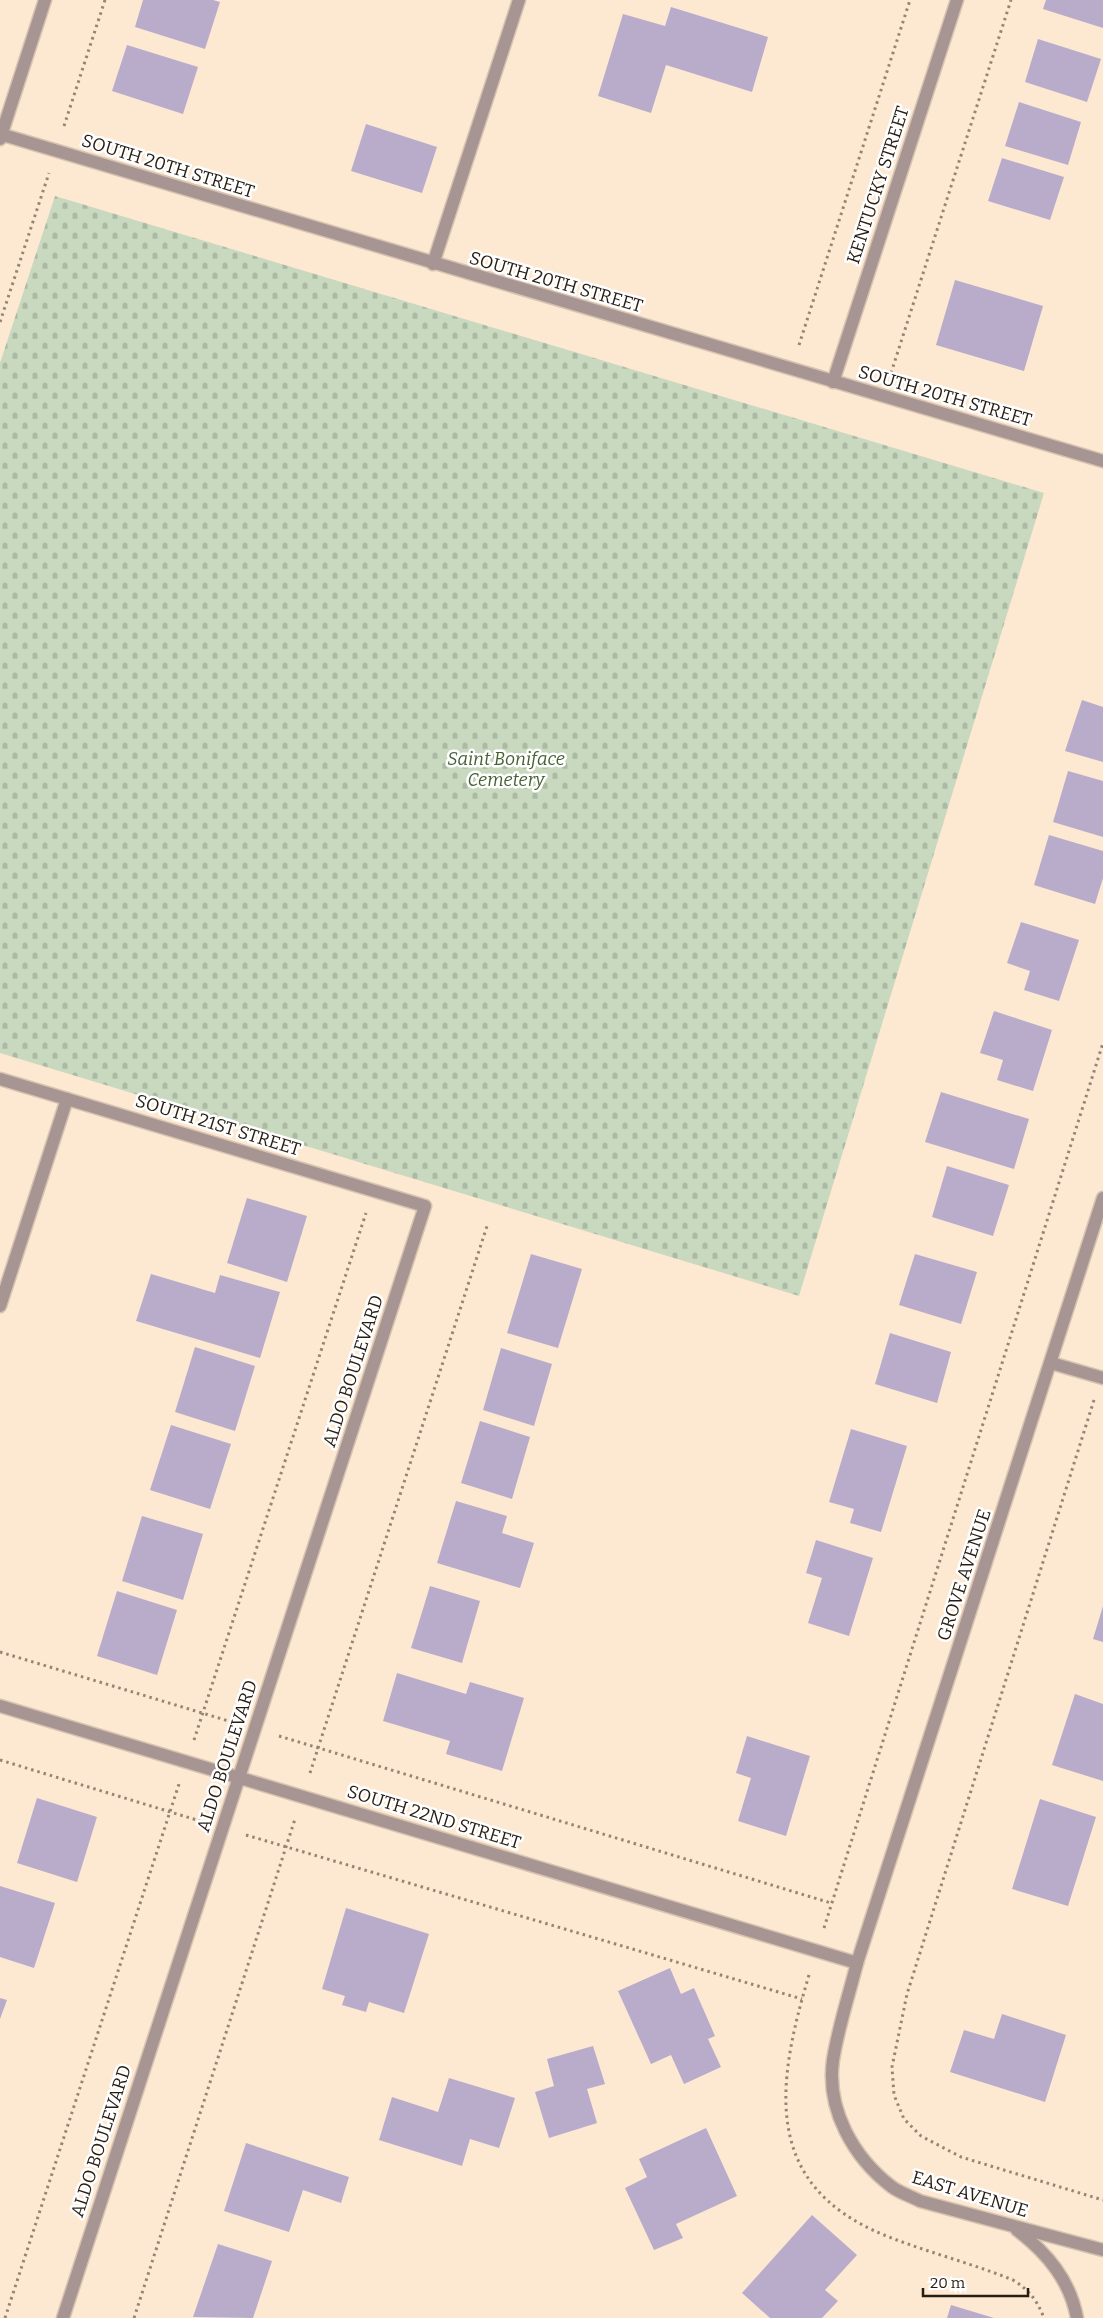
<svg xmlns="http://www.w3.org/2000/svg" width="1103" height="2318" viewBox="0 0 1103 2318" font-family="Bitter,serif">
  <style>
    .cemetery { fill: url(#cemetery-stones) }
    .building { fill: #b9accb }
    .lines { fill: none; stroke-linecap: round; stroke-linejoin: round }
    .minor-casing { stroke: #d6c3b0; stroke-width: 15 }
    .path { stroke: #948575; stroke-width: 3; stroke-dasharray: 2.5 4; stroke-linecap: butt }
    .minor { stroke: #a69593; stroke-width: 12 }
    .labels { text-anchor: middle; stroke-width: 5; stroke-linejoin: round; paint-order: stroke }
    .street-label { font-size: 18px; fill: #261d13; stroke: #fff }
    .park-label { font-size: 18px; font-style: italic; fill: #456033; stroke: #fff }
  </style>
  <defs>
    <pattern id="cemetery-stones" width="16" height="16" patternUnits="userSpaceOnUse" patternTransform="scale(1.25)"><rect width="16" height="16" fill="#c9d9c0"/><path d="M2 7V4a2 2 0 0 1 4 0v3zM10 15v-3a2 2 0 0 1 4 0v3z" fill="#acbaa4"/></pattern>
  </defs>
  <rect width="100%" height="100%" fill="#fde8d2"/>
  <polygon class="cemetery" points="55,196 1044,493 799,1296 0,1053 0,363"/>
  <g class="building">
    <polygon points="143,0 213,0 220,2 205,49 135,27"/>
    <polygon points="1046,0 1103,0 1103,28 1043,9"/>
    <polygon points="671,7 768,37 752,92 666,65 651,113 598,96 623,14 665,26"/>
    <polygon points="1038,39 1101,59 1087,102 1025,82"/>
    <polygon points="127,45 198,67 183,114 112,91"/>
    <polygon points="1019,102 1081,122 1068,165 1005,146"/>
    <polygon points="366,124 437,147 422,193 351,171"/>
    <polygon points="1002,158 1064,177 1050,220 988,201"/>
    <polygon points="955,280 1043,306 1024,371 936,345"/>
    <polygon points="1082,700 1103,707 1103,762 1065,751"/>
    <polygon points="1068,771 1103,781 1103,837 1053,822"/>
    <polygon points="1049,835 1103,851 1103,878 1095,904 1034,885"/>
    <polygon points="1021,922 1079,940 1059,1001 1024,990 1030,971 1007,963"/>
    <polygon points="994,1011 1052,1030 1033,1091 997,1080 1003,1060 980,1053"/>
    <polygon points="941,1092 1029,1119 1014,1169 925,1142"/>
    <polygon points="947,1166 1009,1185 993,1236 932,1217"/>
    <polygon points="247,1198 307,1216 287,1282 227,1263"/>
    <polygon points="531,1254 582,1269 558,1348 507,1333"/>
    <polygon points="915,1254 977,1272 961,1324 899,1305"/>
    <polygon points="151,1274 215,1293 220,1275 280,1292 260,1358 136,1321"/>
    <polygon points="890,1333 951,1352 937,1403 875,1384"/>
    <polygon points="195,1347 255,1366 235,1431 175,1412"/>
    <polygon points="501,1348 552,1364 534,1426 483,1410"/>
    <polygon points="480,1421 530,1437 512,1499 461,1483"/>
    <polygon points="171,1425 231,1444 210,1509 150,1490"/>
    <polygon points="851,1429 907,1446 881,1532 850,1523 854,1509 829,1502"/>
    <polygon points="456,1501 507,1516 502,1533 534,1543 520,1588 437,1563"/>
    <polygon points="142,1516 203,1534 183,1600 122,1581"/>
    <polygon points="816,1540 873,1558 849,1636 808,1623 822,1578 806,1573"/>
    <polygon points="430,1586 480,1601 462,1663 411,1648"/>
    <polygon points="117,1591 177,1610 157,1675 97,1656"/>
    <polygon points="1103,1606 1103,1642 1093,1639"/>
    <polygon points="397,1673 466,1694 470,1682 524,1698 502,1771 446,1754 450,1741 383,1721"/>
    <polygon points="1075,1694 1103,1704 1103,1781 1052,1765"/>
    <polygon points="747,1736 810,1756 786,1836 738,1821 751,1778 736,1773"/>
    <polygon points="37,1798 97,1817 77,1882 17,1863"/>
    <polygon points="1040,1799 1096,1817 1068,1906 1012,1889"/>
    <polygon points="0,1886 55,1903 34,1968 0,1957"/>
    <polygon points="346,1908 429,1934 404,2013 369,2002 366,2012 342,2005 345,1996 322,1989"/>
    <polygon points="670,1968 681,1994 694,1988 715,2036 708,2039 721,2067 684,2084 671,2055 651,2064 618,1991"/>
    <polygon points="0,1998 7,2000 0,2019"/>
    <polygon points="1002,2014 1066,2035 1045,2102 950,2072 964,2030 994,2039"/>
    <polygon points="593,2046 605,2084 587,2089 597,2123 549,2138 535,2092 554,2086 547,2059"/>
    <polygon points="449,2078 515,2098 499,2148 470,2139 462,2166 379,2140 392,2097 438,2112"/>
    <polygon points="706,2128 737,2196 676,2224 683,2238 654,2250 625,2188 647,2177 639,2159"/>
    <polygon points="246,2143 349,2177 341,2203 303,2190 289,2232 224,2211"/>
    <polygon points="812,2215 857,2255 825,2290 838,2301 822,2318 770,2318 742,2293"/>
    <polygon points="218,2244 272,2261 253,2318 193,2317"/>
    <polygon points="951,2305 994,2318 947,2318"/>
  </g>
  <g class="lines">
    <g class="minor-casing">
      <g id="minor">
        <polyline points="0,134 1103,461"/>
        <polyline points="0,139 45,0"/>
        <polyline points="433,264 519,0"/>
        <polyline points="833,382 957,0"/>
        <polyline points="0,1079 425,1206 63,2318"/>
        <path d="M1103,1198L857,1963C849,1995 838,2028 833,2060C826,2110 854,2158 892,2187C900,2193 911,2196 920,2201L1103,2250"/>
        <polyline points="0,1306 67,1099"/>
        <polyline points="1051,1363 1103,1378"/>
        <polyline points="0,1706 857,1963"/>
        <path d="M1017,2230C1047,2253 1070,2280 1077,2318"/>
      </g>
    </g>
    <g class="path">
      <polyline points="64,126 105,0"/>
      <polyline points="0,322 49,173"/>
      <polyline points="799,345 910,0"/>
      <polyline points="891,373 1011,0"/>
      <polyline points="1094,1400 907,1994 892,2067 894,2095 904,2119 921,2136 961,2157 1103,2200"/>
      <polyline points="0,1652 232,1722"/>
      <polyline points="279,1736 831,1903"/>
      <polyline points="194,1740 366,1213"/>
      <polyline points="0,1760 200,1821"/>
      <polyline points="310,1773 488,1223"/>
      <polyline points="246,1835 802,1999"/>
      <polyline points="824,1928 1103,1043"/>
      <path d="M809,1975C777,2082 760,2184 884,2235C926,2252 971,2263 1013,2280C1029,2290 1037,2300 1044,2318"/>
      <polyline points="5,2318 179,1784"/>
      <polyline points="134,2318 295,1819"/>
    </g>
    <use href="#minor" class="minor"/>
  </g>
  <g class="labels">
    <g class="street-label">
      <text transform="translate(168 166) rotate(17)" y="6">SOUTH 20TH STREET</text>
      <text transform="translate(878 185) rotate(-72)" y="6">KENTUCKY STREET</text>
      <text transform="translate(556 282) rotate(16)" y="6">SOUTH 20TH STREET</text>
      <text transform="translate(945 396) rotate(16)" y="6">SOUTH 20TH STREET</text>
      <text transform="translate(218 1125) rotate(17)" y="6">SOUTH 21ST STREET</text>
      <text transform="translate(353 1371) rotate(-72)" y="6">ALDO BOULEVARD</text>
      <text transform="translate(964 1575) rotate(-72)" y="6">GROVE AVENUE</text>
      <text transform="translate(227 1756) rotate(-72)" y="6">ALDO BOULEVARD</text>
      <text transform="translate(434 1817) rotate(17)" y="6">SOUTH 22ND STREET</text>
      <text transform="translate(101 2141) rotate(-72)" y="6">ALDO BOULEVARD</text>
      <text transform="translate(970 2194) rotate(17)" y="6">EAST AVENUE</text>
    </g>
    <g class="park-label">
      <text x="506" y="765">Saint Boniface<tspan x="506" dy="21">Cemetery</tspan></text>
    </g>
  </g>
  <path d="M923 2288v8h105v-8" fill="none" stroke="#261d13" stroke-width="2.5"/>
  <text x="930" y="2288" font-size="15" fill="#261d13" stroke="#ffffff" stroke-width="4" paint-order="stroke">20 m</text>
</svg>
